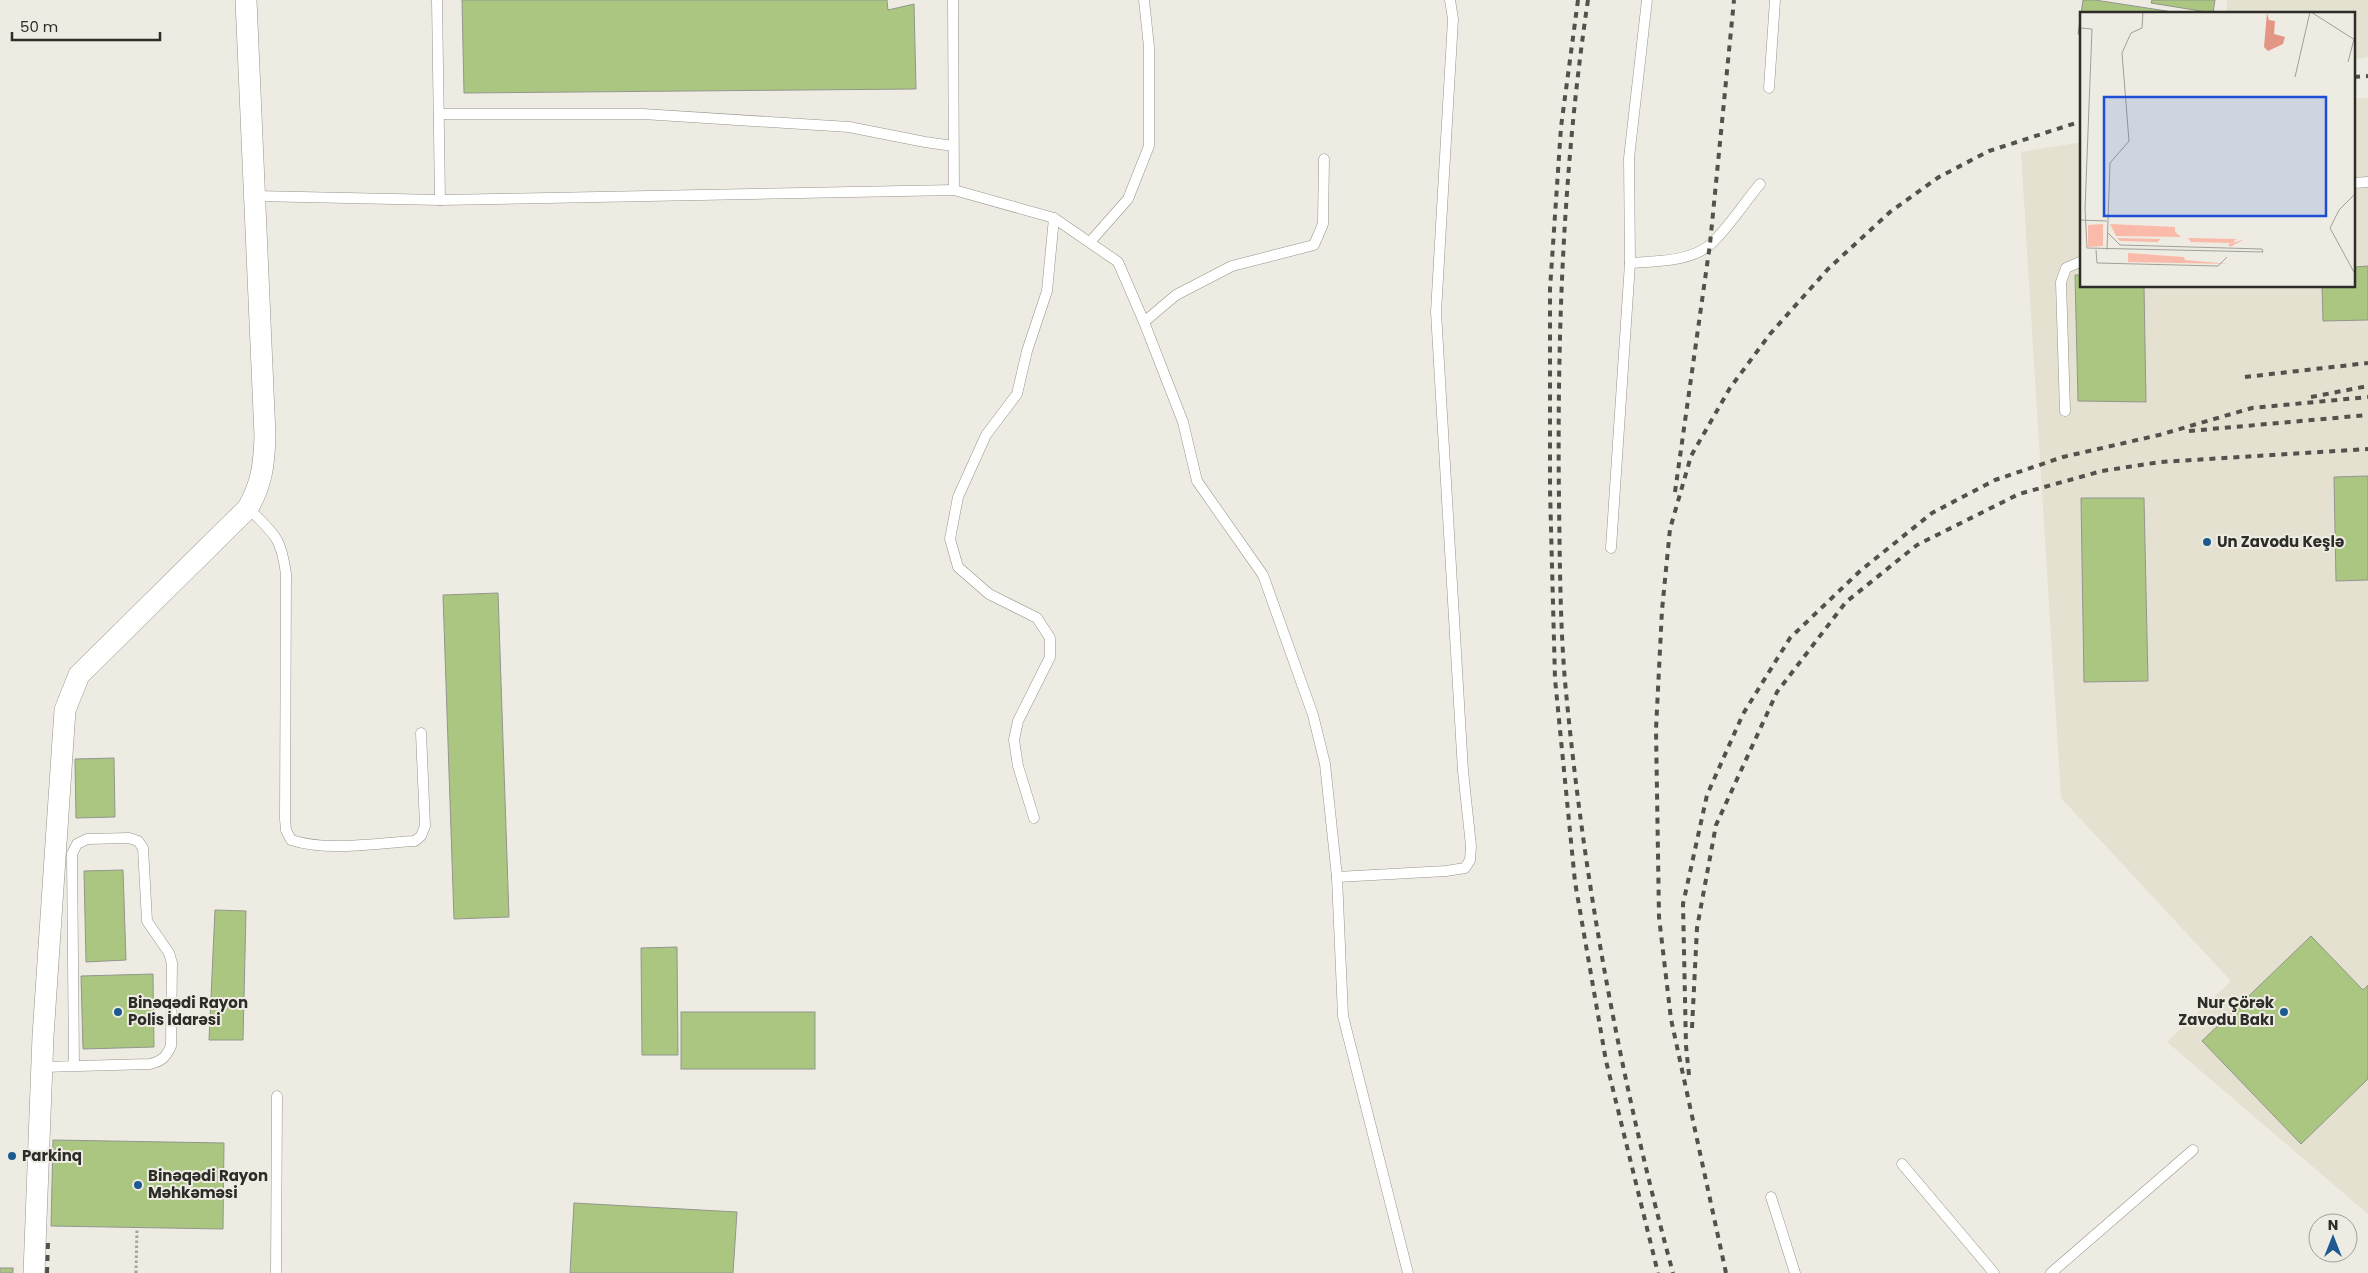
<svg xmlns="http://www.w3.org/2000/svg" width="2368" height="1273" viewBox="0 0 2368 1273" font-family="Poppins,sans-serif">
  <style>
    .built { fill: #e5e1d1 }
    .building { fill: #aac680; stroke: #92968e }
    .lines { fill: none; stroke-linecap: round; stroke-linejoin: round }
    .service-casing { stroke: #96948b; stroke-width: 11 }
    .minor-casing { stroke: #96948b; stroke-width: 22 }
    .path { stroke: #a5a39c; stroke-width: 3; stroke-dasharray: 2.5 2.5; stroke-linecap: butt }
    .service { stroke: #fff; stroke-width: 10 }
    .minor { stroke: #fff; stroke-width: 21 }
    .rail { stroke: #52514c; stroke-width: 4; stroke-dasharray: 6 6; stroke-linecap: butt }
    .poi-dot { fill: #1d5a90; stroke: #eeece2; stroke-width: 2 }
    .labels { text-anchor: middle; stroke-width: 4; stroke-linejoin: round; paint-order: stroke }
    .poi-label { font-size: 15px; font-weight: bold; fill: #2d2c29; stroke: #eeece2; text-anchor: start }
    .inset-road { fill: none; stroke: #a19f98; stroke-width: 1 }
    .view { fill: #1d4ed8; fill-opacity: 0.15; stroke: #1d4ed8; stroke-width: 2.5 }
    .inset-edge { fill: none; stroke: #2d2c29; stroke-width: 2.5 }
  </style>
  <rect width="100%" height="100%" fill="#eeece2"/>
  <g class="built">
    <polygon points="2227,0 2368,0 2368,57 2354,59 2354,14 2226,14"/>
    <polygon points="2354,98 2368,98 2368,1214 2167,1042 2231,981 2061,798 2021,152 2082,142 2082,286 2354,286"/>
  </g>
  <g class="building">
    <polygon points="462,0 887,0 888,10 914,4 916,89 464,93"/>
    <polygon points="2083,0 2095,0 2173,12 2082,14 2082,34 2078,34"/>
    <polygon points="2152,0 2215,0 2213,13 2151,3"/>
    <polygon points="2368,266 2368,320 2323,321 2322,286 2354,286 2354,267"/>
    <polygon points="2075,275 2082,275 2082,286 2144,286 2146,402 2078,401"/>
    <polygon points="2368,476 2368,580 2336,581 2334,477"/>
    <polygon points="2081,498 2144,498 2148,681 2084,682"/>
    <polygon points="498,593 509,917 454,919 443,595"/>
    <polygon points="114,758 115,817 76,818 75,759"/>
    <polygon points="123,870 126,960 86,962 84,871"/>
    <polygon points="215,910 246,911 243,1040 209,1040"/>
    <polygon points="2311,936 2363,990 2368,985 2368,1079 2301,1144 2202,1041"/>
    <polygon points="677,947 678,1055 642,1055 641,948"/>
    <polygon points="153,974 154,1047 83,1049 81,976"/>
    <rect x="681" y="1012" width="134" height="57"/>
    <polygon points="53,1140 224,1143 223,1229 51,1226"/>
    <polygon points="574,1203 737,1212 733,1273 570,1273"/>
    <rect x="0" y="1268" width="13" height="5"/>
  </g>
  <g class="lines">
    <g class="service-casing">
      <g id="service">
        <polyline points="953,0 954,190"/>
        <polyline points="1769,88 1775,0"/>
        <polyline points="439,114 643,114 849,127 925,142 953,146"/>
        <polyline points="2354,183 2368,182"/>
        <polyline points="255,196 440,200 437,0"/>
        <polyline points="440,200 954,190 1054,218 1118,262 1144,322 1183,422 1197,481 1263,575 1313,715 1325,764 1337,877 1343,1016 1408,1273"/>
        <polyline points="1090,242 1128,199 1149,146 1149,47 1144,0"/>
        <path d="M1630,263C1654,261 1691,262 1711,244C1729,227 1744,203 1760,184"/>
        <polyline points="1144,322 1176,295 1232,266 1314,245 1323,224 1324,159"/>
        <polyline points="2065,411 2061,282 2066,268 2082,261"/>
        <path d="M248,508C274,534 281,536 286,574L285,819L286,830L291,840C329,852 375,843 415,841L421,836L425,826L421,733"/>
        <polyline points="1611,548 1630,263 1629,158 1647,0"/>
        <polyline points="1034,818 1018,766 1014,740 1018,721 1050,657 1050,638 1037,618 989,594 958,567 950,539 958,497 986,435 1017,394 1027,351 1047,291 1054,218"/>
        <polyline points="1337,877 1446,871 1465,868 1470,860 1471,846 1463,771 1436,312 1453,19 1450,0"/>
        <path d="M42,1067L150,1064C162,1061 166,1057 171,1046L172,963L169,953L147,921L143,848L138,841L129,838L87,839L77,844L72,854L74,1066"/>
        <polyline points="1902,1164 1994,1273"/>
        <polyline points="1771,1197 1795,1273"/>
        <polyline points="276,1273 277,1096"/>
        <polyline points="2051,1273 2193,1150"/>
      </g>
    </g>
    <g class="minor-casing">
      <path id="minor" d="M34,1273L43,1036L65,710L79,675L248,508C262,483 264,465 265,436L246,0"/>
    </g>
    <polyline class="path" points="136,1273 137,1228"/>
    <use href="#service" class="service"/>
    <use href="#minor" class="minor"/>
    <g class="rail">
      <polyline points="1578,0 1561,127 1550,289 1550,490 1555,679 1575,882 1606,1061 1658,1273"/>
      <path d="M1588,0C1563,167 1557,334 1559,502C1560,569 1560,636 1567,702C1586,895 1622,1086 1673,1273"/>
      <polyline points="2354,77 2368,76"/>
      <polyline points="2245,377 2368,363"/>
      <polyline points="2311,397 2368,386"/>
      <polyline points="2189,431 2368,415"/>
      <polyline points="1675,492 1710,244 1734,0"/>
      <polyline points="1692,1028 1697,928 1716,825 1777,692 1846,602 1917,545 2019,494 2102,471 2160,462 2368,449"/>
      <polyline points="1689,1075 1686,1046 1683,904 1707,795 1743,714 1790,638 1860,571 1932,513 1995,480 2063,457 2159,435 2252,408 2368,397"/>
      <polyline points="47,1273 48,1243"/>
      <polyline points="1726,1273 1671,1019 1659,917 1656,729 1662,610 1670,529 1691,456 1730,388 1770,334 1828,269 1890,212 1939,177 1989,151 2082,121"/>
    </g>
  </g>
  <g class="poi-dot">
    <circle cx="2207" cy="542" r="5"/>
    <circle cx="118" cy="1012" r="5"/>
    <circle cx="2284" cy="1012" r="5"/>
    <circle cx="12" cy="1156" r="5"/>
    <circle cx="138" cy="1185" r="5"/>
  </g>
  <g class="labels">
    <g class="poi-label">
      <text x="2217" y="547">Un Zavodu Keşlə</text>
      <text x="128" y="1008">Binəqədi Rayon<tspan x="128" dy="17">Polis İdarəsi</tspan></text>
      <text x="2274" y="1008" text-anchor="end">Nur Çörək<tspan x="2274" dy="17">Zavodu Bakı</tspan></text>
      <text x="22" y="1161">Parkinq</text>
      <text x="148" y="1181">Binəqədi Rayon<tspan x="148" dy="17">Məhkəməsi</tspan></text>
    </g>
  </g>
  <g transform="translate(2080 12)">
    <rect width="275" height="275" fill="#eeece2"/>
    <path d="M23,212V234L8,235V213ZM30,212L95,215V220L101,225L36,224ZM37,226L81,227L77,230L40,229ZM108,226L156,227L153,231L165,227L150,235L148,232L153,231L111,230ZM48,241L104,245L105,248L150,252L48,250Z" fill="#fabaaa"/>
    <path d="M187,1L189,8L195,9L194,22L205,25L203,32L188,39L184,35Z" fill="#e49684"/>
    <path class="inset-road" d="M231,0L275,28M0,16L12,17L5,197L7,236L183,240L182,237L40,233L27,220M268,50L274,27M215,65L230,0M275,182L259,198L250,216L275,262M0,208L27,209M16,238L17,251L138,254L147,245M27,238L30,151L49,129L42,41L51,21L62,16L63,0"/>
    <path class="view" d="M24,85H246V204H24Z"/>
    <rect width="275" height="275" class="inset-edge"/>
  </g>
  <g transform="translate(2333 1238)"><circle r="24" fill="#eeece2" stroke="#a19f98"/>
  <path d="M0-4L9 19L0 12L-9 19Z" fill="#1d5a90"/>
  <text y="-8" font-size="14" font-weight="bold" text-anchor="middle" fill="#2d2c29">N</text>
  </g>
  <path d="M12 32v8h148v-8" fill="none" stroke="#2d2c29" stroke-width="2.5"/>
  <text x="20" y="32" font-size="15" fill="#2d2c29" stroke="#eeece2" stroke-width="4" paint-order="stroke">50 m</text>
</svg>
